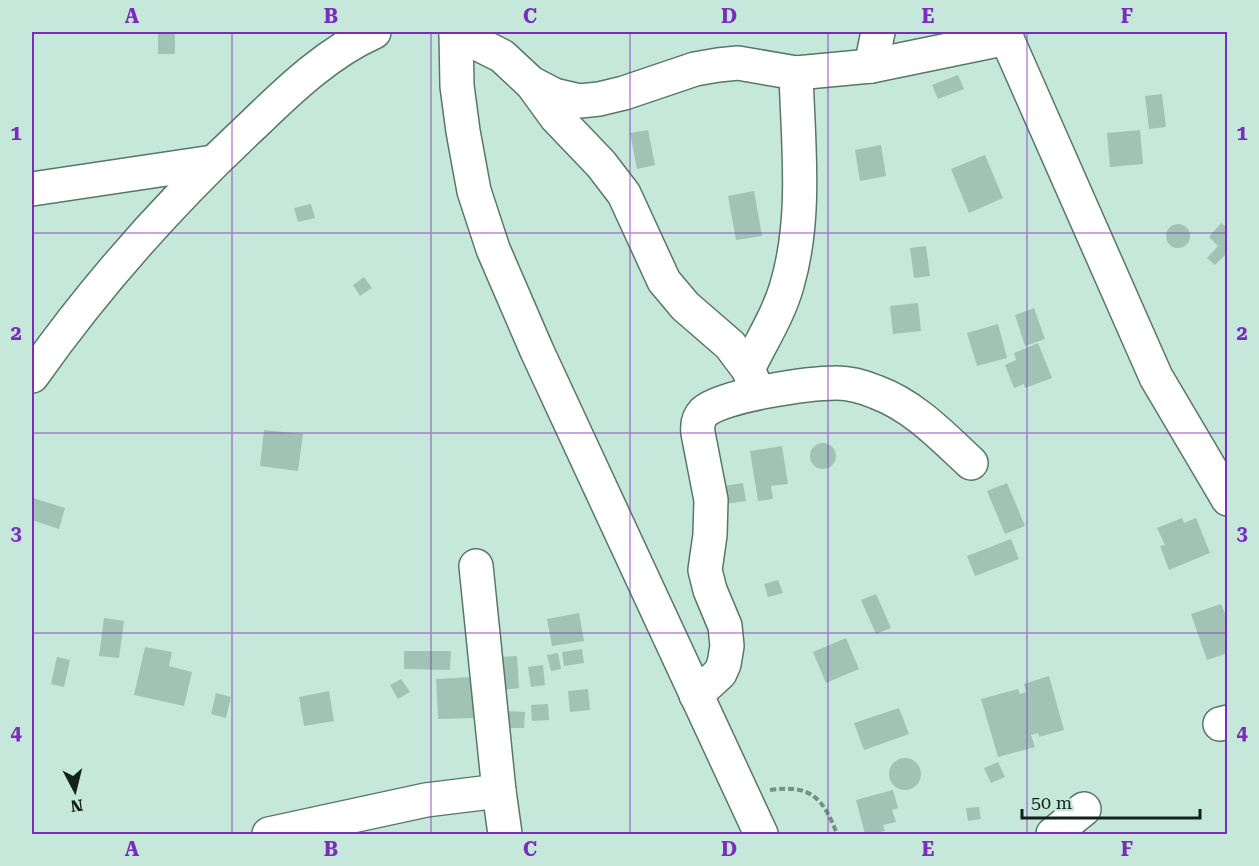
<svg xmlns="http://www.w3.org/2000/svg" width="1259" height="866" viewBox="0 0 1259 866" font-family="'Roboto Serif',serif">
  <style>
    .building { fill: #a1c3b6 }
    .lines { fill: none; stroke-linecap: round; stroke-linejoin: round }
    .minor-casing { stroke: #58776b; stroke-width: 36 }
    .path { stroke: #768f85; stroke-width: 4; stroke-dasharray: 6 3; stroke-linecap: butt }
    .minor { stroke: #fff; stroke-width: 33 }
    .grid { fill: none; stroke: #7b2cbf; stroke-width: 1.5; stroke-opacity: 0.55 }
    .neatline { fill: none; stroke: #7b2cbf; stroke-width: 2 }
    .grid-label { font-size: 20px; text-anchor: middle; font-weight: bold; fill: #7b2cbf }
  </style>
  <rect width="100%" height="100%" fill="#c5e8da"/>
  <g class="building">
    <rect x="158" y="32" width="17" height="22"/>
    <polygon points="958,75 964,89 938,99 932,85"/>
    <polygon points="1162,94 1166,127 1149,129 1145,96"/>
    <polygon points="648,130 655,165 637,169 630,133"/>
    <polygon points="1140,130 1143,164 1110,167 1107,133"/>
    <polygon points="881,145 886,176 860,181 855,150"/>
    <polygon points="985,155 1003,198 969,213 951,169"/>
    <polygon points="754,191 762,236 736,240 728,196"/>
    <polygon points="311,204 315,218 298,222 294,208"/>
    <polygon points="1221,223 1228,228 1228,252 1215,265 1207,258 1218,246 1209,237"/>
    <circle cx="1178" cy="236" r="12"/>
    <polygon points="926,246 930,276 914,278 910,248"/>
    <polygon points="364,277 372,288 360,296 353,285"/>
    <polygon points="918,303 921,331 893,334 890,306"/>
    <polygon points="1034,308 1045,339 1025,346 1015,315"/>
    <polygon points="998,324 1007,358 977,366 967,333"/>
    <polygon points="1038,343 1052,378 1025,388 1024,384 1014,388 1005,365 1016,360 1014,353"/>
    <polygon points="264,430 303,434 298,471 260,466"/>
    <circle cx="823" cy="456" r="13"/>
    <polygon points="782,446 788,484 771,486 773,499 758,501 750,451"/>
    <polygon points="743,483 746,501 725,504 723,486"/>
    <polygon points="1007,483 1025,526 1005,534 987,491"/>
    <polygon points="33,498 65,508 59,529 32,520"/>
    <polygon points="1182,518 1184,523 1196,518 1210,553 1169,570 1160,546 1165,545 1157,528"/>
    <polygon points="1011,539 1019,559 975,576 967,556"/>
    <polygon points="778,580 783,593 768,597 764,584"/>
    <polygon points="876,594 891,628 876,634 861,600"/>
    <polygon points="1221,604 1228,620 1228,653 1207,660 1191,614"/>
    <polygon points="579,613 584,641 552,646 547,619"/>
    <polygon points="104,618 124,621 119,658 99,656"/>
    <polygon points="846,638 859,669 826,683 813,652"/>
    <polygon points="145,647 172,652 169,666 192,672 184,706 134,695"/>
    <polygon points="582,649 584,663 564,666 562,652"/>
    <polygon points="404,651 451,651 450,670 404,669"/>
    <polygon points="558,653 561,669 551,671 547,655"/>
    <polygon points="517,656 519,688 502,690 500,657"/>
    <polygon points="57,657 70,660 64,687 51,684"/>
    <polygon points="543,665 545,685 531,687 528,667"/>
    <polygon points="1049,676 1064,730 1039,737 1038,733 1031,735 1035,747 998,757 981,699 1018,689 1020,694 1026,692 1024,684"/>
    <polygon points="473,677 475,718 438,719 436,679"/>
    <polygon points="401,679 410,692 398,699 390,685"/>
    <polygon points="588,689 590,710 570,712 568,691"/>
    <polygon points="329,691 334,721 304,726 299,697"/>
    <polygon points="216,693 231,697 226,718 211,714"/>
    <polygon points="548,704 549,720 532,721 531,705"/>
    <polygon points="899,708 909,734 864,750 854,723"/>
    <polygon points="508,711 525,712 524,728 507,728"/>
    <circle cx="905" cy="774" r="16"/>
    <polygon points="998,762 1005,777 991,783 984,768"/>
    <polygon points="893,790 898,808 892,810 896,822 883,825 885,831 865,834 856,800"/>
    <polygon points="979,807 981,819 968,821 966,808"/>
  </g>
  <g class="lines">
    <g class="minor-casing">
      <g id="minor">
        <polyline points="456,32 457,86 463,131 474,191 493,249 537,351 761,834"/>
        <polyline points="1004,32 1156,377 1228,499"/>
        <polyline points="456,33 502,56 531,83 554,95 580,101 599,99 624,93 695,69 718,65 738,63 796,73 871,66 1007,38"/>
        <polyline points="871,66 878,32"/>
        <polyline points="532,84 556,117 601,164 624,194 664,281 685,306 730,345 748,369 758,392"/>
        <polyline points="32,189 213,162"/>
        <path d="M748,369C761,342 779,314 787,285C807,217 798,143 796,73"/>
        <path d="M32,376C97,284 172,200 255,123C290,89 329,52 374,32"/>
        <polyline points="476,566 499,791"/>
        <path d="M696,695L720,673L724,664L727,646L725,626L710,590L705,570L710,535L711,500L698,433C697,425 698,418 704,412C723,395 810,383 837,383C851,383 864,387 876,392C914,406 942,436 971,463"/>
        <polyline points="1220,724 1228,722"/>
        <polyline points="269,834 426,800 499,791 505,834"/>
        <polyline points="1053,834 1084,809"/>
      </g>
    </g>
    <path class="path" d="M770,790C811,784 823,798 837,834"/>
    <use href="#minor" class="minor"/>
  </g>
  <path class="grid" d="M232,32V834M431,32V834M630,32V834M828,32V834M1027,32V834M32,233H1228M32,433H1228M32,633H1228"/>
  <rect width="1259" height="866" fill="none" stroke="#c5e8da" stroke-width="66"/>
  <g transform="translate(75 791) rotate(173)" stroke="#c5e8da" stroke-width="4.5" paint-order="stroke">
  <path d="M0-4.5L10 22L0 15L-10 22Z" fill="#14211c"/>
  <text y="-9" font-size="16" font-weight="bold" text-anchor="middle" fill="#14211c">N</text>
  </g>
  <path d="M1022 809v9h178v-9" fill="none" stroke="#14211c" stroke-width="3"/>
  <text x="1031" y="809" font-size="18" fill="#14211c" stroke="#c5e8da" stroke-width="4.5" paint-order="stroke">50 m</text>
  <rect x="33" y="33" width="1193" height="800" class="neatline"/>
  <g class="grid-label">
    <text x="132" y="23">A</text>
    <text x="331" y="23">B</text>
    <text x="530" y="23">C</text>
    <text x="729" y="23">D</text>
    <text x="928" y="23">E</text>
    <text x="1127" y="23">F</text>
    <text x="16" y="140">1</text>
    <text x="1242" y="140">1</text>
    <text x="16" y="340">2</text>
    <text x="1242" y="340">2</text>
    <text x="16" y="540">3</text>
    <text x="1242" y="540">3</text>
    <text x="16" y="740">4</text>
    <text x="1242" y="740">4</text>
    <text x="132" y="856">A</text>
    <text x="331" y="856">B</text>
    <text x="530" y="856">C</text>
    <text x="729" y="856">D</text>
    <text x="928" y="856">E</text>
    <text x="1127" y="856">F</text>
  </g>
</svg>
